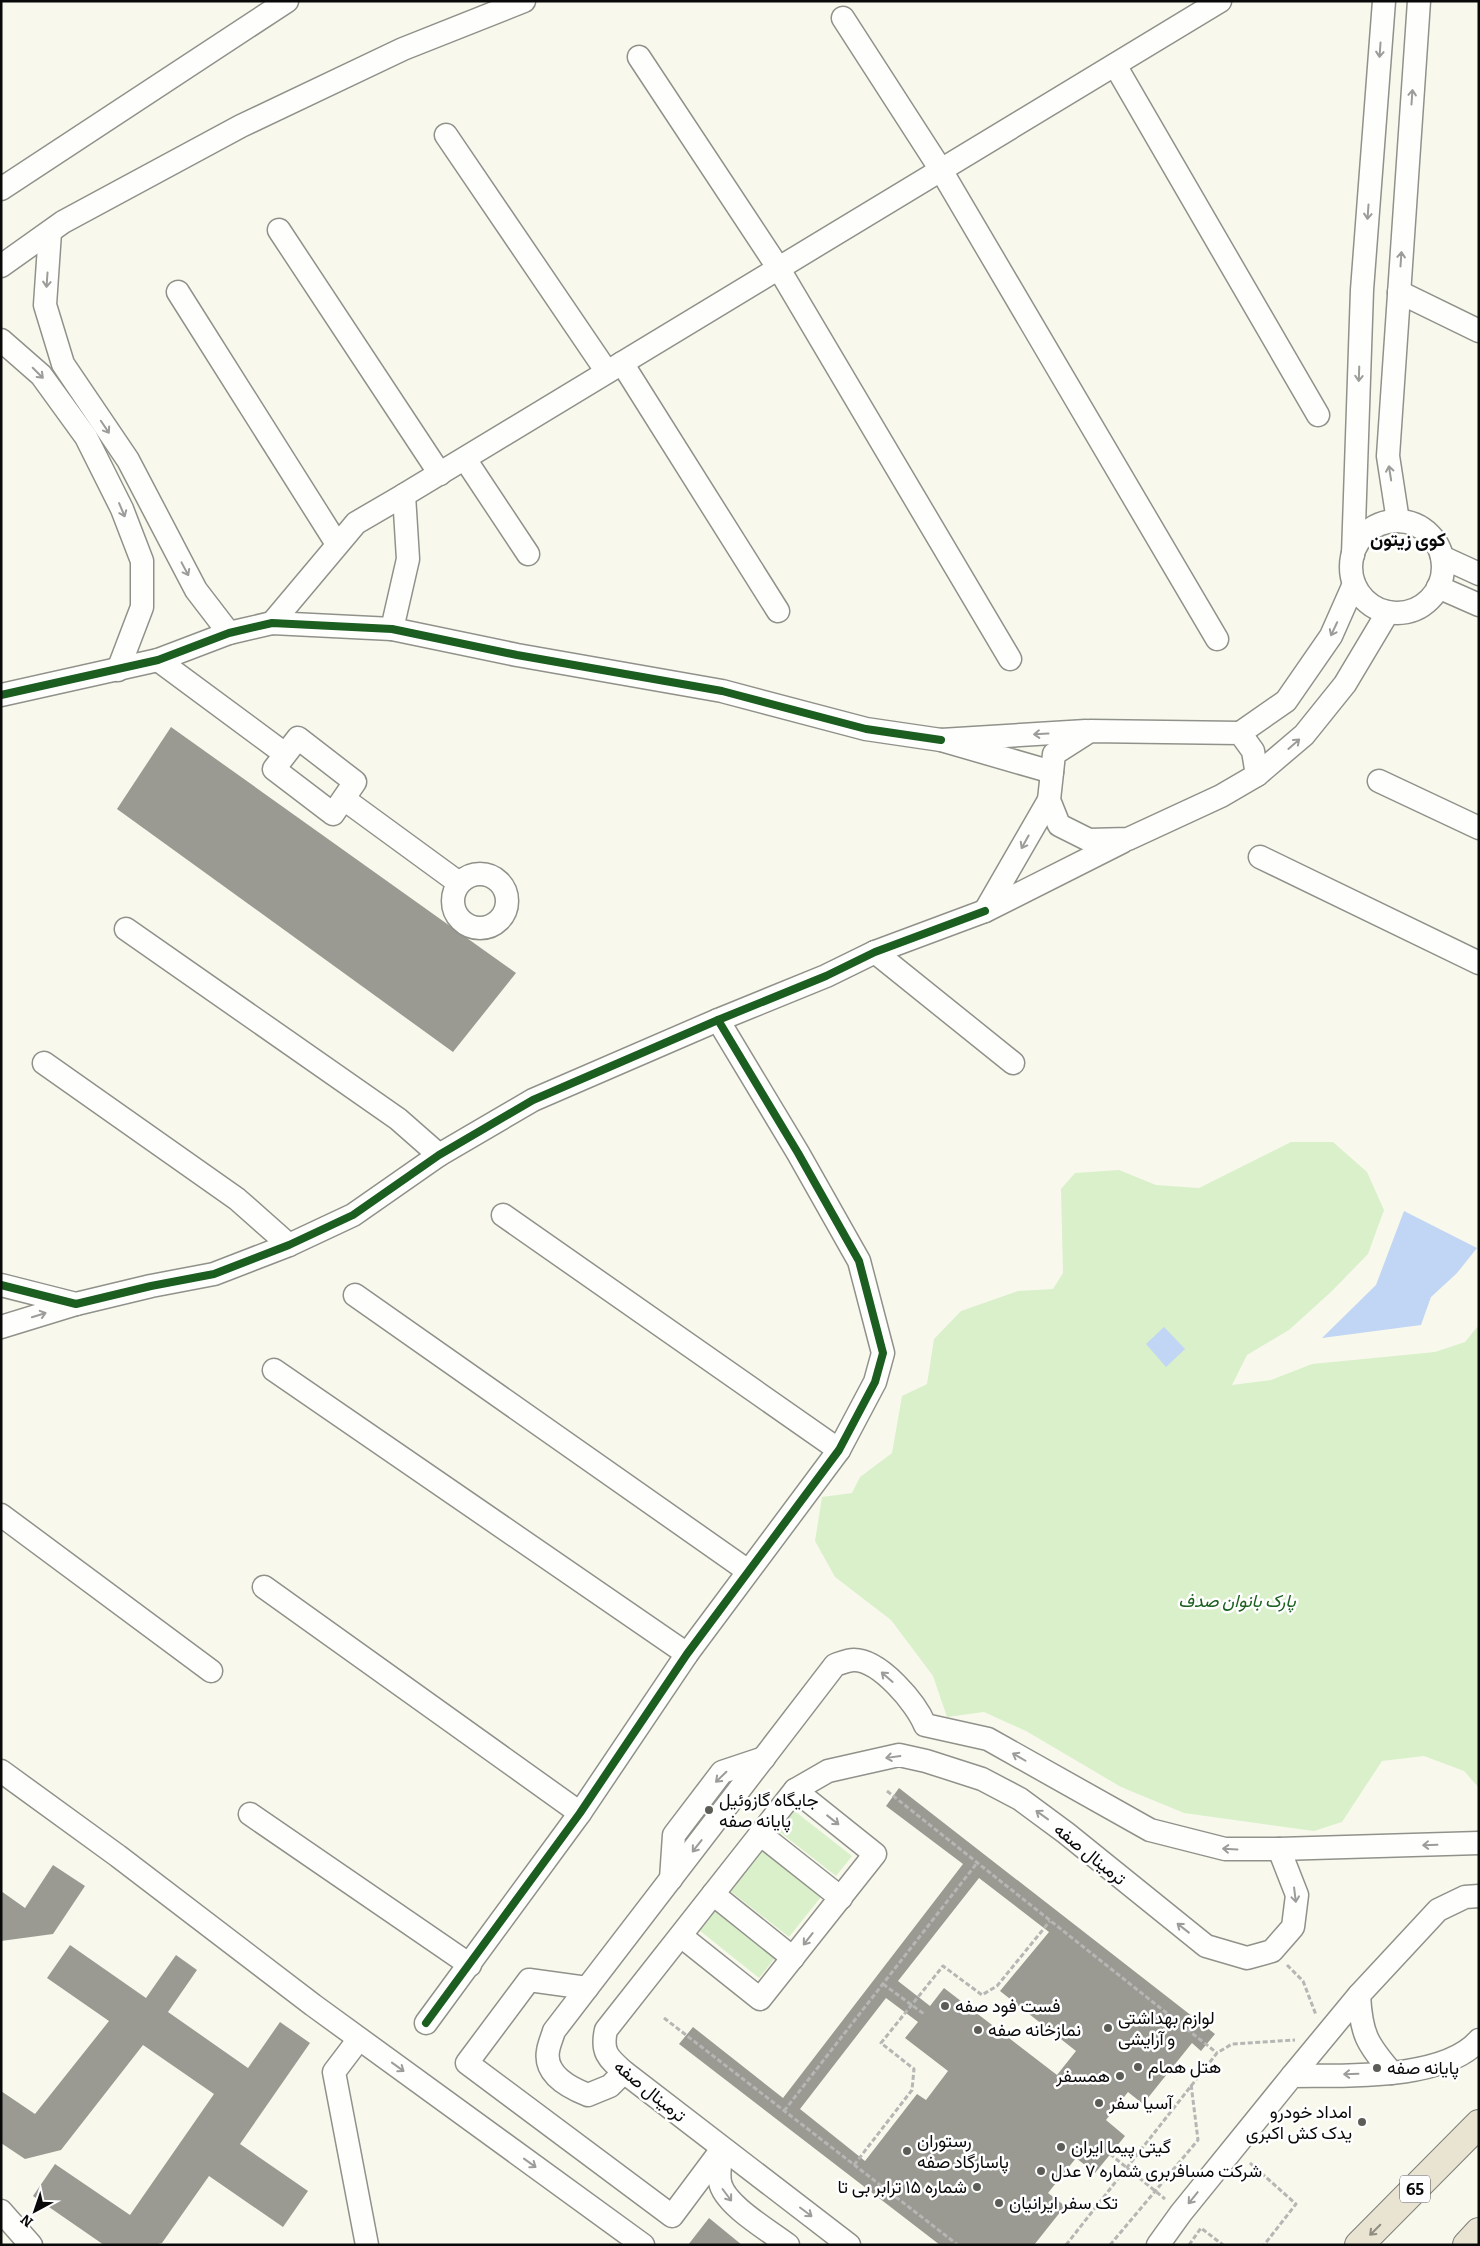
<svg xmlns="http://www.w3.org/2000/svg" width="1480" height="2246" viewBox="0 0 1480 2246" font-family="Bitter,Vazirmatn,serif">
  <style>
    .green { fill: #d9f0cb }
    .water { fill: #c1d5f4 }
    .building { fill: #9a9a93; fill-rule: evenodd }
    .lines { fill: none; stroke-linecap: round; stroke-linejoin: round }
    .minor-casing { stroke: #91918b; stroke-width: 25 }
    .highway-casing { stroke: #7e7e78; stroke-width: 30 }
    .path { stroke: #b6b6b4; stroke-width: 3; stroke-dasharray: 5 2.5; stroke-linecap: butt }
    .minor { stroke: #fefefc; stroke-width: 22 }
    .highway { stroke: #e9e3d2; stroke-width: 28 }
    .cycleway-casing { stroke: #fff; stroke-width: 11 }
    .cycleway { stroke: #1b5e20; stroke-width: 8 }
    .oneway { stroke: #9c9c9b }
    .oneway2 { stroke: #8f8c82 }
    .poi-dot { fill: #5d5d58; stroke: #fff; stroke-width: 2 }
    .labels { text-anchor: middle; stroke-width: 5; stroke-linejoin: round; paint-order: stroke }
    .shield { fill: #fff; stroke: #535353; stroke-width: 1 }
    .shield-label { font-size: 16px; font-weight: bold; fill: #090909 }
    .park-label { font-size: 18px; font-style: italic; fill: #1b601e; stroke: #fff }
    .poi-label { font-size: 18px; fill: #090909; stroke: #fff; text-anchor: start }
    .street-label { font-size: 18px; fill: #090909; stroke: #fff }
    .neighbourhood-label { font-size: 19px; font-weight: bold; fill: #090909; stroke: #fff }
  </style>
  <rect width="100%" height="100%" fill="#f8f9ec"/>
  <g class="green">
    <polygon points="1291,1142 1333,1142 1367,1172 1384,1210 1368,1254 1332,1291 1289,1330 1247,1355 1232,1385 1271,1380 1312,1364 1435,1352 1465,1342 1479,1325 1479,1788 1464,1771 1424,1756 1382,1761 1342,1822 1314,1831 1184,1813 1121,1787 1026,1731 984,1712 947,1717 933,1676 891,1620 835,1577 815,1541 822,1497 852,1493 860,1477 892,1453 902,1396 927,1384 934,1339 961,1311 1018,1291 1053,1289 1063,1273 1061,1189 1075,1173 1119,1170 1156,1185 1199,1188"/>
    <polygon points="792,1809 852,1856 836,1876 776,1829"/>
    <polygon points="761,1850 821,1897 789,1937 729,1890"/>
    <polygon points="715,1910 775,1958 759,1978 699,1930"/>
  </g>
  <g class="water">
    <polygon points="1404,1211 1477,1248 1457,1273 1431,1297 1421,1325 1322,1338 1376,1285"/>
    <polygon points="1164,1327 1185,1349 1166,1367 1146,1344"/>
  </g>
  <g class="building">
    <polygon points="171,727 516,973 453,1052 117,809"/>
    <path d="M899,1788L1215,2034L1201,2051L1192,2043L1143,2104L1128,2092L1106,2120L1125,2136L1095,2173L1076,2158L1048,2193L1065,2206L1034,2245H940L679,2044L693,2027L783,2098L963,1864L886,1806ZM979,1878L1049,1932L1000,1991L1076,2051L1057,2075L944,1988L930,2006L898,1981ZM886,1998L918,2022L905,2038L948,2071L926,2100L917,2094L865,2161L800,2109Z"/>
    <polygon points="53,1865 85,1886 53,1934 1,1941 1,1891 25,1908"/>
    <polygon points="70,1945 146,1998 176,1955 197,1970 168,2012 248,2068 280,2022 310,2043 240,2144 308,2191 283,2227 209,2176 162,2243 154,2245 104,2245 33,2196 55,2164 130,2215 214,2094 143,2045 61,2150 25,2159 1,2143 1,2091 35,2114 109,2021 47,1978"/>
    <polygon points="709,2218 742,2245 688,2245"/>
  </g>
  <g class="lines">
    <g class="minor-casing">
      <g id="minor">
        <polyline points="843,18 941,170 1217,639"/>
        <polyline points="639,57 779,269 1010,659"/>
        <polyline points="1115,65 1318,415"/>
        <polyline points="446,135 607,372"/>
        <polyline points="1,189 287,1"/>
        <polyline points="279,230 440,474"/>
        <polyline points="50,232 45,305 63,364 128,460 196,590 229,633"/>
        <polyline points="1,266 63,222 241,126 403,49 524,1"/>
        <polyline points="178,292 337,544"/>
        <polyline points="1399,292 1479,331"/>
        <polyline points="1,340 41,375 86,437 122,509 142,561 142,607 118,670"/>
        <polyline points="622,363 778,611"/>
        <polyline points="465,459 528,554"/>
        <polyline points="404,495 1220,1"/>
        <polyline points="1398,521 1388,456 1419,1"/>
        <circle cx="1397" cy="567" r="46"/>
        <polyline points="1353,555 1362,290 1384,1"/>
        <polyline points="1442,557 1479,574"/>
        <polyline points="1438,587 1479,605"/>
        <polyline points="272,623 356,523 404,495 408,559 392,629"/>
        <polyline points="158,660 285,754"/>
        <polyline points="1,695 158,660 229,633 272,623 392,629 517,655 722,691 866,729 941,740"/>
        <polygon points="1090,731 1240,733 1253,751 1257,775 1221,796 1128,839 1089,840 1059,825 1049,800 1054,754"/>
        <polyline points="1240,733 1286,701 1331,636 1354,584"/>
        <polygon points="298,738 355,782 333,814 274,769"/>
        <polyline points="1052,772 941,740 1086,731"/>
        <polyline points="1257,775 1304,735 1345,684 1388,612"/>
        <polyline points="1379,781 1479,828"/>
        <polyline points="344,799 459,883"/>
        <polyline points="1049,800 985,911 1122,842"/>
        <polyline points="1260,857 1479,963"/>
        <circle cx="480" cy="901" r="27"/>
        <polyline points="126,929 398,1119 439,1155"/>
        <polyline points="875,952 1013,1063"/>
        <polyline points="44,1063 237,1199 289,1245"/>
        <polyline points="503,1215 839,1450"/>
        <polyline points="1,1285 76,1304 151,1286 214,1274 289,1245 353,1215 439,1155 533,1100 718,1020 826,976 875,952 985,911"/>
        <polyline points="355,1295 748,1571"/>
        <polyline points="1,1327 76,1304"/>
        <polyline points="274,1370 687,1654"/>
        <polyline points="1,1515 211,1671"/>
        <polyline points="264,1587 580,1813"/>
        <polyline points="1,1771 118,1856 313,2005 643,2245"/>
        <polyline points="250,1814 470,1965"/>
        <polyline points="760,1834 841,1898"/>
        <polyline points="671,1879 674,1835 722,1772 764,1758"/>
        <polyline points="713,1894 793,1958"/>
        <polyline points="681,1936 760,1999 875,1854 795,1790"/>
        <polyline points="587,1988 529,1980 467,2063 672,2216 722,2149"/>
        <path d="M1359,1995C1361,2034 1367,2044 1392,2073"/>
        <polyline points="426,2023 580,1813 687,1654 839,1450 875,1382 883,1353 859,1261 798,1153 718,1020"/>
        <polyline points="359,2039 334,2072 367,2245"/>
        <path d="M624,2072L610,2086L588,2095C570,2088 544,2075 548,2051C549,2044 552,2038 554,2031L835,1665C841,1663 848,1660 854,1660C880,1660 916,1703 925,1725L988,1739L1150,1830L1225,1849H1279L1479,1843"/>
        <polyline points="1292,2076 1359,1995 1438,1910 1465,1897 1479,1896"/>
        <path d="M722,2150C721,2160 718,2171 720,2182C724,2205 770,2231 788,2245"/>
        <polyline points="1,2211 31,2245"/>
        <path d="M849,2245L624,2072C608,2058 601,2052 606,2030L795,1790L828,1771L899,1755L926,1761L982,1779L1020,1799L1066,1833L1206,1946L1247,1958L1272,1951L1293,1927L1297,1895L1279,1849"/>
        <path d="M1158,2245L1181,2213L1292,2076C1343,2075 1443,2081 1479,2040"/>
      </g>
    </g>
    <g class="highway-casing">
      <g id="highway">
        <polyline points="1359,2245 1479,2124"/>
        <polyline points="1467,2245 1479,2232"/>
      </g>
    </g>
    <g class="path">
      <polyline points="887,1791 1217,2053"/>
      <polyline points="1287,1965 1303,1981 1316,2015"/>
      <polyline points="883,1984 924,2014"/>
      <polyline points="664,2018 958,2245"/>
      <polyline points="784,2111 977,1863"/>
      <polyline points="1110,2154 1165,2199"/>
      <polyline points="1250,2163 1296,2204 1264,2245"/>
      <polyline points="854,2165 912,2090 914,2069 881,2043 943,1966 982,1995 997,1986 1050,1921"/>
      <polyline points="1066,2245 1217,2053 1232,2044 1295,2040"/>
      <polyline points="1110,2245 1198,2140 1191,2084"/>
      <polyline points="1189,2245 1201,2228 1223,2245"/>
    </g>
    <use href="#minor" class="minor"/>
    <use href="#highway" class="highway"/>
    <g class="cycleway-casing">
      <g id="cycleway">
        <polyline points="1,695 158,660 229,633 272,623 392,629 517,655 722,691 866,729 941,740"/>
        <polyline points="1,1285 76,1304 151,1286 214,1274 289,1245 353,1215 439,1155 533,1100 718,1020 826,976 875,952 985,911"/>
        <polyline points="426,2023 580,1813 687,1654 839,1450 875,1382 883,1353 859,1261 798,1153 718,1020"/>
      </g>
    </g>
    <use href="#cycleway" class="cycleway"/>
  </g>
  <defs><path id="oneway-shaft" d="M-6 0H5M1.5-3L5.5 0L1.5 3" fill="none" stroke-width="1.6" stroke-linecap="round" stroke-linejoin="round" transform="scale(1.25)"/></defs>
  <g class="oneway">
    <use href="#oneway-shaft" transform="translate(1380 50) rotate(94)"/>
    <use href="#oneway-shaft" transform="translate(1412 97) rotate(-86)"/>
    <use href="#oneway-shaft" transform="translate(1368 212) rotate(94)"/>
    <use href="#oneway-shaft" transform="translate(1401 259) rotate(-86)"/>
    <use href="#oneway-shaft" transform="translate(47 280) rotate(94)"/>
    <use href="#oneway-shaft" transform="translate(38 373) rotate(45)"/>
    <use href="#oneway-shaft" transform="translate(1359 374) rotate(92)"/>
    <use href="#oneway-shaft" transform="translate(105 427) rotate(56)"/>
    <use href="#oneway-shaft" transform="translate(1390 473) rotate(-99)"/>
    <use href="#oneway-shaft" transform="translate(122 510) rotate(67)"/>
    <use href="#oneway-shaft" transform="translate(185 569) rotate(62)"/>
    <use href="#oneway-shaft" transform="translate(1334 629) rotate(115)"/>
    <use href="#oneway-shaft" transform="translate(1041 734) rotate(177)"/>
    <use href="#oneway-shaft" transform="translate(1294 744) rotate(-41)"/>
    <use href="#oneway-shaft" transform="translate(1025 842) rotate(119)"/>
    <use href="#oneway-shaft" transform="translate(39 1315) rotate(-17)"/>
    <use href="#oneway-shaft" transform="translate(887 1677) rotate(-139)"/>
    <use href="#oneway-shaft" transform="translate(893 1757) rotate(172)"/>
    <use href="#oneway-shaft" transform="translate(1019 1757) rotate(-150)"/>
    <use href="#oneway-shaft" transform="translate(721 1777) rotate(136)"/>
    <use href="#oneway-shaft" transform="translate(1042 1815) rotate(-144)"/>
    <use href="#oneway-shaft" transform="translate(833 1820) rotate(38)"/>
    <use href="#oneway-shaft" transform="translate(1430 1845) rotate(178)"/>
    <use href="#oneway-shaft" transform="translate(697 1846) rotate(128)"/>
    <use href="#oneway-shaft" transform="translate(1230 1849) rotate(-177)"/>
    <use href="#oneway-shaft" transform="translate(1295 1895) rotate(83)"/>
    <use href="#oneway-shaft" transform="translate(1183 1928) rotate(-142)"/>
    <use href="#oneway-shaft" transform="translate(808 1939) rotate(128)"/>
    <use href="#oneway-shaft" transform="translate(398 2067) rotate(36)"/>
    <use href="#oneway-shaft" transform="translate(1351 2074) rotate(178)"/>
    <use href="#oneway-shaft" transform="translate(530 2163) rotate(36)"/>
    <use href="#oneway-shaft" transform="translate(727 2195) rotate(53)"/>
    <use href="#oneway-shaft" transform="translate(1193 2198) rotate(129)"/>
    <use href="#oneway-shaft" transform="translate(806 2212) rotate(37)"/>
  </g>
  <use class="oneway2" href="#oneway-shaft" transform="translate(1375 2230) rotate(135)"/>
  <g class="poi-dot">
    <circle cx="709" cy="1810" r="5"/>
    <circle cx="945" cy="2006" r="5"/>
    <circle cx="1108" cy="2028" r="5"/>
    <circle cx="978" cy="2030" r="5"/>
    <circle cx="1138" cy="2067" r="5"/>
    <circle cx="1377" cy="2068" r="5"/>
    <circle cx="1120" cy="2076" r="5"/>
    <circle cx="1099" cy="2103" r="5"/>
    <circle cx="1362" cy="2122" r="5"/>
    <circle cx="1061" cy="2147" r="5"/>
    <circle cx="907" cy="2151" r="5"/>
    <circle cx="1041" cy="2171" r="5"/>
    <circle cx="977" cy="2187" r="5"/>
    <circle cx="999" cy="2203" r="5"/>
  </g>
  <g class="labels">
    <rect class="shield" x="1400" y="2175.5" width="30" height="27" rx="4"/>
    <g class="shield-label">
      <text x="1415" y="2195">65</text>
    </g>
    <g class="park-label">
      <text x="1237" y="1607">پارک بانوان صدف</text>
    </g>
    <g class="poi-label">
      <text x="719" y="1806">جایگاه گازوئیل<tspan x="719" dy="21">پایانه صفه</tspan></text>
      <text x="955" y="2012">فست فود صفه</text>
      <text x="1118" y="2024">لوازم بهداشتی<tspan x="1118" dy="21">و آرایشی</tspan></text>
      <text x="988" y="2036">نمازخانه صفه</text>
      <text x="1148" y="2073">هتل همام</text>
      <text x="1387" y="2074">پایانه صفه</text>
      <text x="1110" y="2082" text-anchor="end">همسفر</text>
      <text x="1109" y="2109">آسیا سفر</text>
      <text x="1352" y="2118" text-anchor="end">امداد خودرو<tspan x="1352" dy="21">یدک کش اکبری</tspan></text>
      <text x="917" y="2147">رستوران<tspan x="917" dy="21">پاسارگاد صفه</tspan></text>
      <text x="1071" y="2153">گیتی پیما ایران</text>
      <text x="1051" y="2177">شرکت مسافربری شماره ۷ عدل</text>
      <text x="967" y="2193" text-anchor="end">شماره ۱۵ ترابر بی تا</text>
      <text x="1009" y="2209">تک سفر ایرانیان</text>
    </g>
    <g class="street-label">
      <text transform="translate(1090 1854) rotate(39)" y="6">ترمینال صفه</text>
      <text transform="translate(650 2091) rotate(39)" y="6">ترمینال صفه</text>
    </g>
    <g class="neighbourhood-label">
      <text x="1408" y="546">کوی زیتون</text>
    </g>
  </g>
  <rect width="1480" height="2246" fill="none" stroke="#090909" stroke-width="5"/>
  <g transform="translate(35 2211) rotate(220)" stroke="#ffffff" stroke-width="4" paint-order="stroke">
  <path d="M0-4L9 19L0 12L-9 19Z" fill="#090909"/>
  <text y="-8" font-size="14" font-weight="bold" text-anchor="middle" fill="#090909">N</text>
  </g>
</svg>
